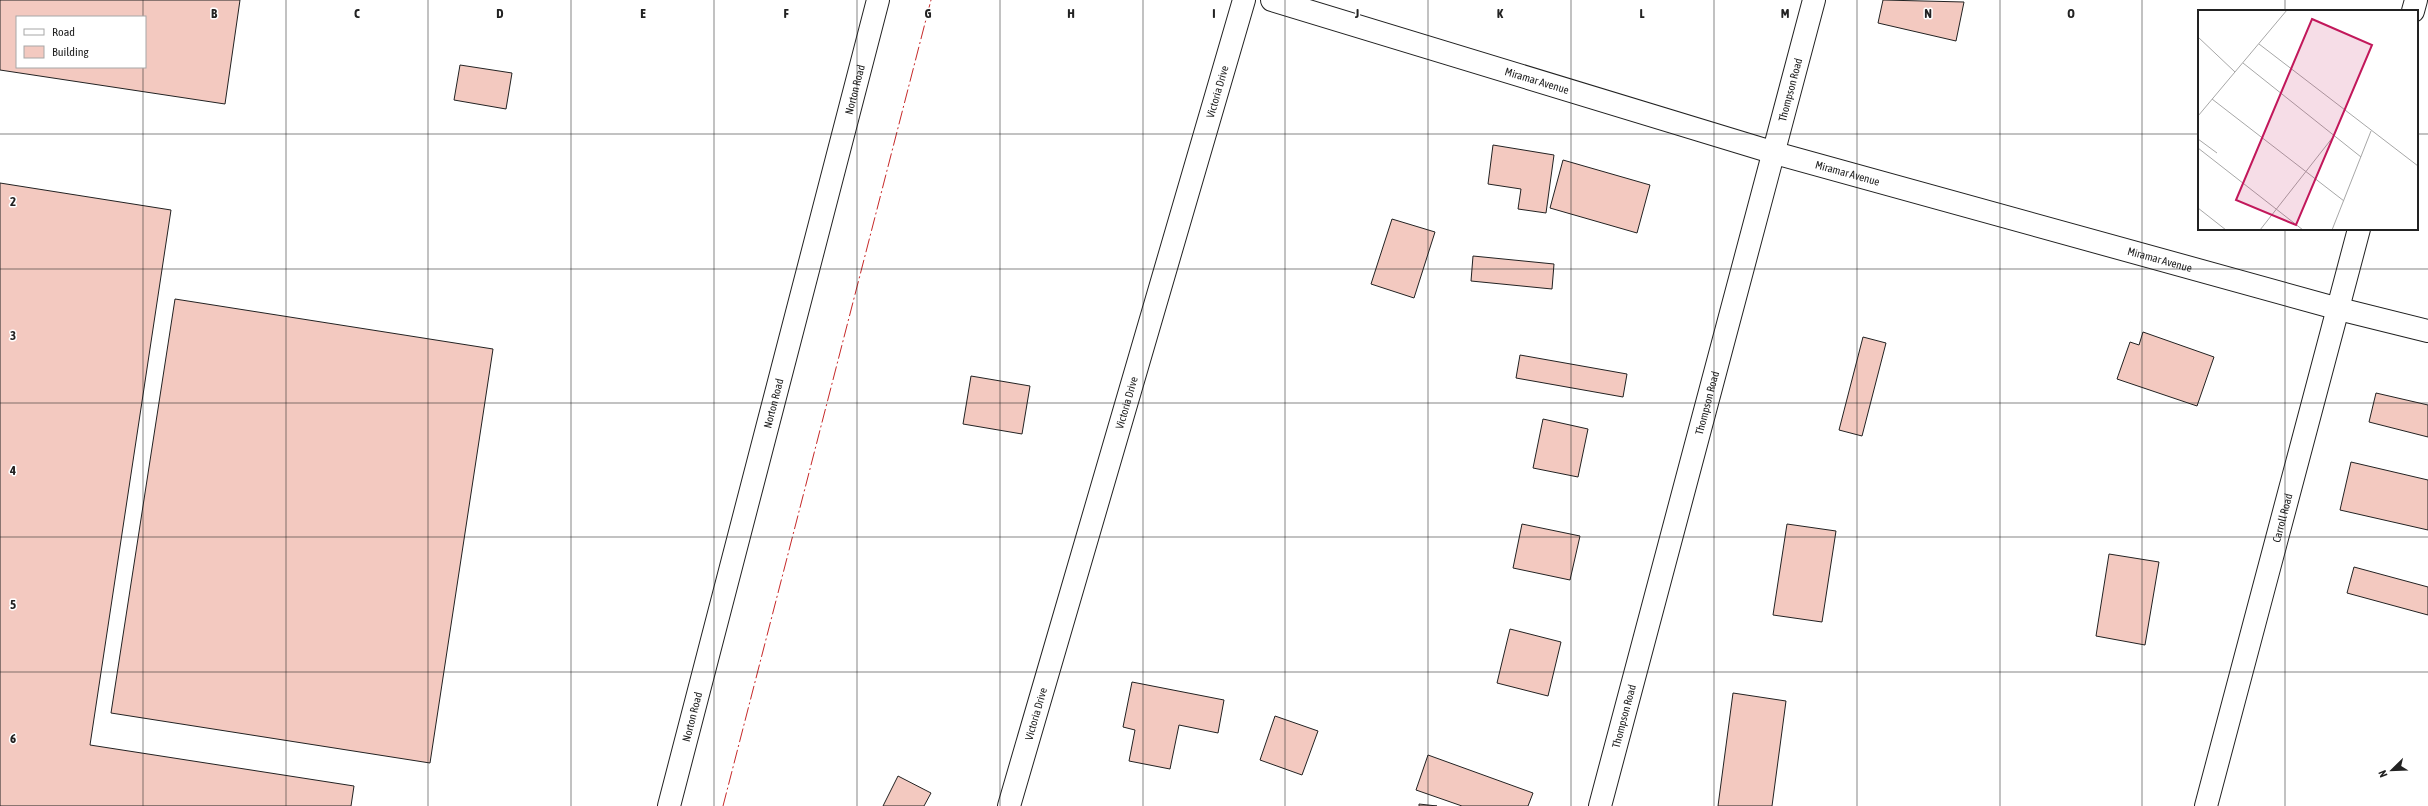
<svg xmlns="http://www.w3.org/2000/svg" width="2428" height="806" viewBox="0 0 2428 806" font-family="'Asap Condensed',sans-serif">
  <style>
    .building { fill: #f3c9c0; stroke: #222; fill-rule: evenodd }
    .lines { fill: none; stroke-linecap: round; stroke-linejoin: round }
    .minor-casing { stroke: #222; stroke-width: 24 }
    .minor { stroke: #fff; stroke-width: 22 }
    .power { stroke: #c62828; stroke-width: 1; stroke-dasharray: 14 3 2 3; stroke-linecap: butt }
    .grid { fill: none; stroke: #222; stroke-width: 1; stroke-opacity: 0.55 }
    .labels { text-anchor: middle; stroke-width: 3; stroke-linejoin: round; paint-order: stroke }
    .street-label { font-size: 11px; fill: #222; stroke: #fff }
    .inset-road { fill: none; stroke: #a7a7a7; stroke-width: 1 }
    .view { fill: #c2185b; fill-opacity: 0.15; stroke: #c2185b; stroke-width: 2 }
    .inset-edge { fill: none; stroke: #222; stroke-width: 2 }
    .grid-label { font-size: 13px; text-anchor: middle; font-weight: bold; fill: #222; stroke: #fff; stroke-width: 3; stroke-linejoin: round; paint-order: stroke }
  </style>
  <rect width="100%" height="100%" fill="#fff"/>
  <g class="building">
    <path d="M0,0H240L225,104L0,70ZM17,17H145V67H17Z"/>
    <polygon points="1883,0 1964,2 1956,41 1878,23"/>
    <polygon points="460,65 512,73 506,109 454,100"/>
    <polygon points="1493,145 1554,155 1546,213 1518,209 1521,189 1488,184"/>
    <polygon points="1563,160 1650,185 1637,233 1550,208"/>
    <polygon points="0,183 171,210 90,745 354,786 351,806 0,806"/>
    <polygon points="1392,219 1435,232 1414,298 1371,284"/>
    <polygon points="1473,256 1554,264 1552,289 1471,281"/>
    <polygon points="175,299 493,349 430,763 111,713"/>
    <polygon points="2143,332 2214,357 2197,406 2117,379 2130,342 2139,345"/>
    <polygon points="1863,337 1886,343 1862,436 1839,430"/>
    <polygon points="1520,355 1627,374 1623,397 1516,378"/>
    <polygon points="971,376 1030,386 1022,434 963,424"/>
    <polygon points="2376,393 2428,405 2428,437 2369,422"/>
    <polygon points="1543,419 1588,429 1578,477 1533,468"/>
    <polygon points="2351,462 2428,480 2428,530 2340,510"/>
    <polygon points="1522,524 1580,536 1570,580 1513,568"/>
    <polygon points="1787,524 1836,531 1822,622 1773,615"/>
    <polygon points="2109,554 2159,562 2145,645 2096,636"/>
    <polygon points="2354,567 2428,587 2428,615 2347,593"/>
    <polygon points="1510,629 1561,642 1548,696 1497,683"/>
    <polygon points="1132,682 1224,700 1218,733 1179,725 1170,769 1129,761 1135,730 1123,727"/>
    <polygon points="1733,693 1786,701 1772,806 1718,806"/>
    <polygon points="1275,716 1318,731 1302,775 1260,760"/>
    <polygon points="1428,755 1533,793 1528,806 1462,806 1416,790"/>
    <polygon points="898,776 931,793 924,806 883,806"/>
    <polygon points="1419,804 1437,806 1419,806"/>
  </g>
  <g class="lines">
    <g class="minor-casing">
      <g id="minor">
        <path id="s1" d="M1272,0L1775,153L2339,309L2428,331"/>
        <polyline points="2413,11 2416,0"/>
        <path id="s2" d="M669,806L878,0"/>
        <path id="s3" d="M1009,806L1244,0"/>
        <path id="s4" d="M1600,806L1814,0"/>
        <path id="s5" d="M2206,806L2359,229"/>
      </g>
    </g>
    <use href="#minor" class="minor"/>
    <polyline class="power" points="723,806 931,0"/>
  </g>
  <path class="grid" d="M143,0V17M286,0V806M428,0V806M571,0V806M714,0V806M857,0V806M1000,0V806M1143,0V806M1285,0V806M1428,0V806M1571,0V806M1714,0V806M1857,0V806M2000,0V806M2142,0V806M2285,0V11M143,67V806M0,134H2199M2417,134H2428M2285,229V806M0,269H2428M0,403H2428M0,537H2428M0,672H2428"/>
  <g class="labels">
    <g class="street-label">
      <text dy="4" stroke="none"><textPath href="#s1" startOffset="277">Miramar Avenue</textPath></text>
      <text dy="4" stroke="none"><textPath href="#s2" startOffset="740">Norton Road</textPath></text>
      <text dy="4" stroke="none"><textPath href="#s4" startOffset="741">Thompson Road</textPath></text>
      <text dy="4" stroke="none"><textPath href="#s3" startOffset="744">Victoria Drive</textPath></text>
      <text dy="4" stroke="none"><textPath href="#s1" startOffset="601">Miramar Avenue</textPath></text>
      <text dy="4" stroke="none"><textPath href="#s1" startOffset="925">Miramar Avenue</textPath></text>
      <text dy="4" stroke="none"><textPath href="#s2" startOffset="416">Norton Road</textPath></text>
      <text dy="4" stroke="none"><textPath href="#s3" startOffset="420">Victoria Drive</textPath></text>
      <text dy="4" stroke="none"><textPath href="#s4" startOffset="417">Thompson Road</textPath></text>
      <text dy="4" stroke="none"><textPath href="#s5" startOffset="298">Carroll Road</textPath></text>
      <text dy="4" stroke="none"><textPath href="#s3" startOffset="96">Victoria Drive</textPath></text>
      <text dy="4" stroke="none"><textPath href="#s4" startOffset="93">Thompson Road</textPath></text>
      <text dy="4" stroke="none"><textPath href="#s2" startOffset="92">Norton Road</textPath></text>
    </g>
  </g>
  <g transform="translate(2198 10)">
    <rect width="220" height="220" fill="#fff"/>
    <path class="inset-road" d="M0,27L37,62M61,34L220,156M45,53L163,147M14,89L146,191M0,106L89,0M0,129L19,143M0,138L105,220M0,198L28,220M62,220L135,127M134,220L173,121"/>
    <path class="view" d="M114,9L174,35L98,215L38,190Z"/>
    <rect width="220" height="220" class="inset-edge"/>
  </g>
  <g class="grid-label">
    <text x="214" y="18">B</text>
    <text x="357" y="18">C</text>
    <text x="500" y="18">D</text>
    <text x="643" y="18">E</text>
    <text x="786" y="18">F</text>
    <text x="928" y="18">G</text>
    <text x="1071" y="18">H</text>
    <text x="1214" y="18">I</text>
    <text x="1357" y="18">J</text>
    <text x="1500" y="18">K</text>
    <text x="1642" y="18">L</text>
    <text x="1785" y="18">M</text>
    <text x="1928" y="18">N</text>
    <text x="2071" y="18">O</text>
    <text x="13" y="206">2</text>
    <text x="13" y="340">3</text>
    <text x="13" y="475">4</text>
    <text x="13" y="609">5</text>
    <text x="13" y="743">6</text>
  </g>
  <rect x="16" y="16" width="130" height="52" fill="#ffffff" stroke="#a7a7a7"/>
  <rect x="24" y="29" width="20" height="6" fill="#ffffff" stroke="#a7a7a7"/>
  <text x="52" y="36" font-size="12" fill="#222222">Road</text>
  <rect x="24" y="46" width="20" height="12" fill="#f3c9c0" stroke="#a7a7a7"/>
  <text x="52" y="56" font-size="12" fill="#222222">Building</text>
  <g transform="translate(2392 770) rotate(247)" stroke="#ffffff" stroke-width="3" paint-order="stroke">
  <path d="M0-3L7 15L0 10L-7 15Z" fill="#222222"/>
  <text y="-6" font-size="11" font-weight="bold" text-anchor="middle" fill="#222222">N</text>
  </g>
</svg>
